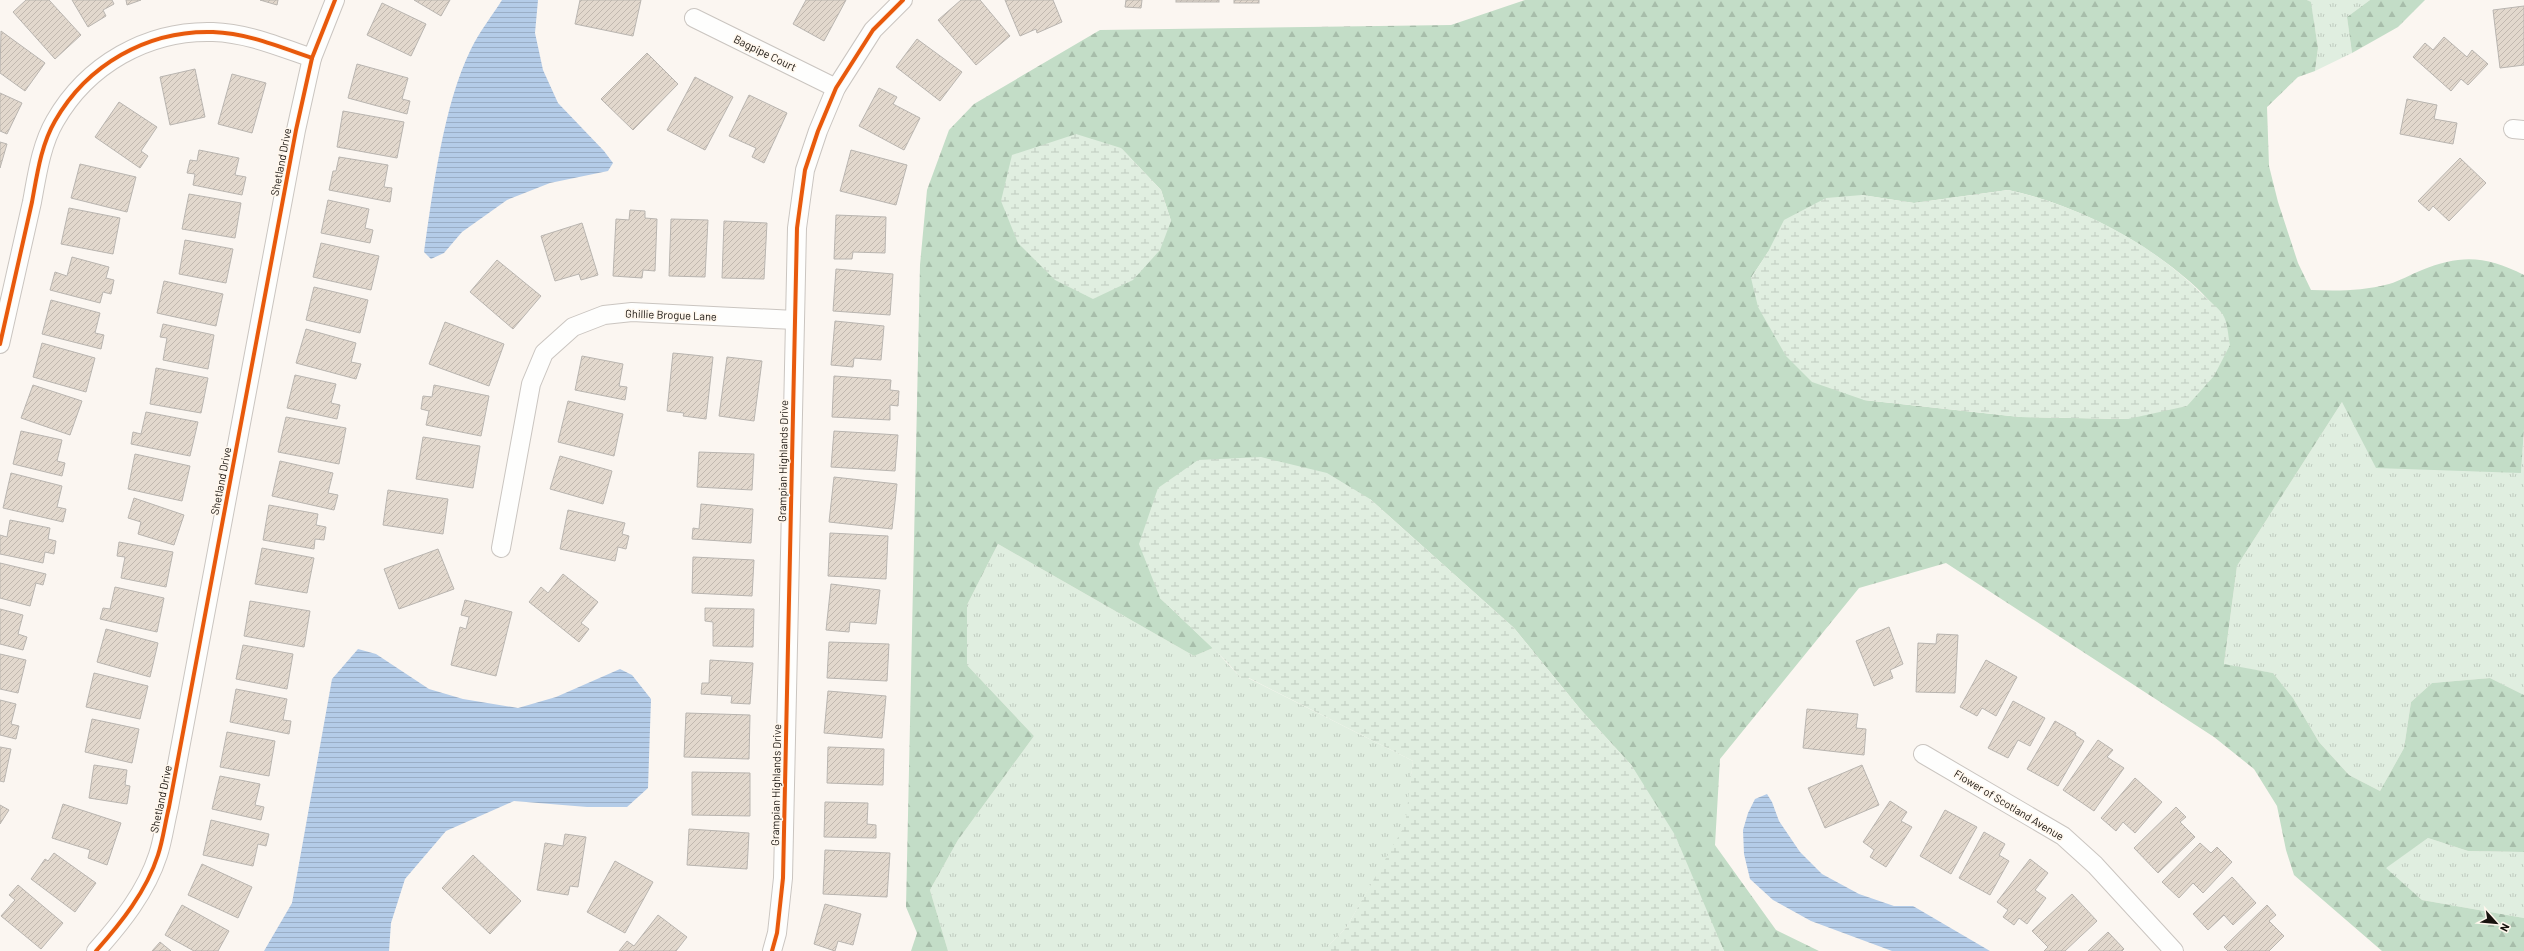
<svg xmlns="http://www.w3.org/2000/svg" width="2524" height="951" viewBox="0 0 2524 951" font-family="Barlow,sans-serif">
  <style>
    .grass { fill: url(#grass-tufts) }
    .forest { fill: url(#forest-firs); fill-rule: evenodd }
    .wetland { fill: url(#wetland-marsh) }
    .water { fill: url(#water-rules) }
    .building { fill: url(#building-hatch); stroke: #b9b5b0 }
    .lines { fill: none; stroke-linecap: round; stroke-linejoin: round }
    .street-casing { stroke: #cac5c0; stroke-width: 20 }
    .street { stroke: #fefefd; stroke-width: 18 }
    .cycleway-casing { stroke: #fff7ed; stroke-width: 6 }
    .cycleway { stroke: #e8590c; stroke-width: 4 }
    .labels { text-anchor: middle; stroke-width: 3; stroke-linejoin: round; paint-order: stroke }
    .street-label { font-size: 11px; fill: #18130e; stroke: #fff7ed }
  </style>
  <defs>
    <pattern id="grass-tufts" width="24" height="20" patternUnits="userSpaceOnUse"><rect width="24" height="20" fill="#e0eee0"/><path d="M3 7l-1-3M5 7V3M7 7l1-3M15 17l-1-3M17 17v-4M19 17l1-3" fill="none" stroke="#bfcbbf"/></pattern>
    <pattern id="forest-firs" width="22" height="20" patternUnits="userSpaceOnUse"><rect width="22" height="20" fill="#c3ddc7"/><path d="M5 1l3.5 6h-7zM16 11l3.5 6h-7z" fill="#a7bdaa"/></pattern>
    <pattern id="wetland-marsh" width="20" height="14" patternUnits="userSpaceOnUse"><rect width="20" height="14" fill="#e0eee0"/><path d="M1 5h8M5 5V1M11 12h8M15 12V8" fill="none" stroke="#bfcbbf"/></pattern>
    <pattern id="water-rules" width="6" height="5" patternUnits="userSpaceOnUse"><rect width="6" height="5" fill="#b4cce8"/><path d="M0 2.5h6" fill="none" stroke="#9aaec6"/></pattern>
    <pattern id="building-hatch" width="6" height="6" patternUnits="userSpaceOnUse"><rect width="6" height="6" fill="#e2d8cd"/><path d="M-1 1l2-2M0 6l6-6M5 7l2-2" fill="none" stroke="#c1b8af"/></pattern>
  </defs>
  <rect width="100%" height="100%" fill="#fbf6f1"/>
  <g class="grass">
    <polygon points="2307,0 2370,0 2347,17 2352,53 2315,71 2318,48 2311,3"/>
    <polygon points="2342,402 2521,473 2524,430 2524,695 2490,678 2432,683 2411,702 2404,748 2380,791 2349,775 2319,742 2293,698 2273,673 2224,665 2237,566"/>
    <polygon points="998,544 1194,656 1213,648 1241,678 1248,678 1413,761 1406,825 1346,928 1328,946 1328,951 948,951 930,890 958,840 1034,736 967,665 967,605"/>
    <polygon points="2428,838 2468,851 2524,852 2524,918 2422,900 2385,868"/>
  </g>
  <g class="forest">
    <path d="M1525,0H2307L2311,2L2318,48L2315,71L2298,77L2267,107L2269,166L2278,202L2298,263L2311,290C2338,291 2362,291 2389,284C2400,281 2411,274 2422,270C2461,254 2487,256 2524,275V429L2521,473L2376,468L2342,402L2237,566L2224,664L2273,673L2293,698L2319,742L2349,775L2380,791L2404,748L2411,702L2432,683L2490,678L2524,695V852L2468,851L2428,838L2386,868L2422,900L2524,918V951H2382L2294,875L2286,850L2277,806L2254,769L2214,737L1946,563L1859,588L1720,759L1715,845L1776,930L1819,951H1724L1632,766L1581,710L1514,628L1370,499L1160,598L1213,648L1194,656L998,544L967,605V665L1034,736L958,840L930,890L948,951H911L917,933L906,907L920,265L927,190L949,130L974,104L1100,30L1451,25ZM1121,148L1161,190L1171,221ZM2008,190C2073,204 2138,237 2189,281C2201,291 2212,304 2223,315L2128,419L2020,417L1864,400L1751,278L1768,252L1862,195L1914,203Z"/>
    <polygon points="2370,0 2425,0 2398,27 2352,53 2347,17"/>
  </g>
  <g class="wetland">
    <polygon points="1076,134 1121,148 1161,190 1171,221 1160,250 1133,280 1093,299 1055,280 1018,243 1001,201 1012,155"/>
    <path d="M2008,190C2080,206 2152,243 2204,296C2210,302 2219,308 2223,315C2228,323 2228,336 2230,345L2214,376L2187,406L2128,419L2020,417L1864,400L1812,382L1786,356L1758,307L1751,278L1768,252L1784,220L1826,198L1862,195L1914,203Z"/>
    <polygon points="1261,457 1327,473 1370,499 1514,628 1581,710 1632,766 1675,835 1724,951 1328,951 1328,946 1346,928 1405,825 1413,761 1249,678 1241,678 1227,662 1160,598 1139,544 1158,488 1198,460"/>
  </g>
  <g class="water">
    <path d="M502,0H538L535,33L543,70L558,103L604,151L613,163L608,171L550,183L507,200L462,232L444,253L431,259L424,252C433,190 443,106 471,49C479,32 492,16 502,0Z"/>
    <polygon points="358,649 376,654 429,689 463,699 518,708 556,697 620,669 632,675 651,699 648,788 627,807 587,807 514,801 446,831 405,879 391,923 389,951 264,951 292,903 332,679"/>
    <polygon points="1767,794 1772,802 1779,821 1800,852 1822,874 1859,894 1894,906 1913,906 1990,951 1892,951 1811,921 1773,900 1750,879 1744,854 1743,830 1748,813 1755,799"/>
  </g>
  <g class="building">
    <polygon points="26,0 49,0 81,35 55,59 13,12"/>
    <polygon points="72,0 112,0 114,4 103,10 106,16 88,27"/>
    <polygon points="126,0 141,0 127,5"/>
    <polygon points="260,0 278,0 277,5"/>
    <polygon points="414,0 450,0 441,16"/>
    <polygon points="580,0 641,0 633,36 575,24"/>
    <polygon points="806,0 846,0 824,41 793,24"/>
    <polygon points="961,0 980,0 1010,36 976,65 938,20"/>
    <polygon points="1005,0 1053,0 1062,22 1037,33 1036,29 1020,36"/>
    <polygon points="1126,0 1142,0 1141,8 1125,7"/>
    <rect x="1176" y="0" width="43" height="2"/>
    <rect x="1234" y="0" width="25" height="3"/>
    <polygon points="382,3 426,24 411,56 367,35"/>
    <polygon points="2524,6 2524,65 2500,68 2493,10"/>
    <polygon points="1,31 45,63 25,91 0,73"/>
    <polygon points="2444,37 2467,57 2472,50 2488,64 2468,85 2461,79 2451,91 2413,57 2425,43 2433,50"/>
    <polygon points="917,39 962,72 940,101 896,67"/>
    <polygon points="647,53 678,84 633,130 601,99"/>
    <polygon points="357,64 408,78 402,99 410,101 407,114 348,98"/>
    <polygon points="195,69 205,117 170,125 160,77"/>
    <polygon points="232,74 266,83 252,133 218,124"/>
    <polygon points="695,77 733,97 705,150 667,130"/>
    <polygon points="879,88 897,97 893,104 920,118 904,150 859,126"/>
    <polygon points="0,93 22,103 7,134 0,131"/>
    <polygon points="749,95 787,113 764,163 752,157 756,148 729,136"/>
    <polygon points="2407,99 2437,105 2434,119 2457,123 2453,144 2400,134"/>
    <polygon points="119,102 157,127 141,151 148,156 140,168 95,137"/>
    <polygon points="343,111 404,122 397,158 337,147"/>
    <polygon points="0,142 7,144 0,168"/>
    <polygon points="199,150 239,158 235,175 246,177 242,195 193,185 195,174 187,173 190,160 197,161"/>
    <polygon points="851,150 907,165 896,205 840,191"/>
    <polygon points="339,157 388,165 384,187 392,188 390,202 329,190 333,171 336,171"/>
    <polygon points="2460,158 2486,183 2449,221 2433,206 2429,211 2418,201"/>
    <polygon points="80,164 136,177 127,212 71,198"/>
    <polygon points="189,194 241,203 235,238 182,229"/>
    <polygon points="328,200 369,209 365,228 373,230 370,243 321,233"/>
    <polygon points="69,208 120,218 113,254 61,244"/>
    <polygon points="630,210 645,211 645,218 657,219 655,271 643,270 642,278 613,276 616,219 629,220"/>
    <polygon points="836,215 886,217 885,253 853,252 852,259 834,259"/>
    <polygon points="671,219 708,220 705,277 669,276"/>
    <polygon points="724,221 767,223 764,279 722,278"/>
    <polygon points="582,223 598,275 581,280 579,274 555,281 541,236"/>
    <polygon points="185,240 233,249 226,283 179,274"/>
    <polygon points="321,243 379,256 371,290 313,277"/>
    <polygon points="72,257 109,267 106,278 114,280 111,294 103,292 100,303 50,290 55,272 67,276"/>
    <polygon points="497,260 541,296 513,329 470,292"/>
    <polygon points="836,269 893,274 890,315 833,311"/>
    <polygon points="164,281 223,294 216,326 157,313"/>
    <polygon points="314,287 368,300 360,333 306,320"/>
    <polygon points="51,300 100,313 95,333 104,335 101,349 42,334"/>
    <polygon points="835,321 884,326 881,360 854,358 853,367 831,365"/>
    <polygon points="445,322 504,344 489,386 429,364"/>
    <polygon points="163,324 214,335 208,369 163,360 167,338 160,337"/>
    <polygon points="306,329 356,343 351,362 361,364 356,379 296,363"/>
    <polygon points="42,343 95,358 86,392 33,377"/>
    <polygon points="673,353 713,357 706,419 683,416 684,413 667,411"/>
    <polygon points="582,356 623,364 619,386 627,387 625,400 575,390"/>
    <polygon points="727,357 762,361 754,421 719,416"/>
    <polygon points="156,368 208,378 201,413 150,404"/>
    <polygon points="295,375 336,384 331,403 340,405 337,419 287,408"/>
    <polygon points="834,376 891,380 890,390 899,391 898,406 890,405 890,420 832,417"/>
    <polygon points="33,385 82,401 70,435 21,418"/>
    <polygon points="434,385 489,396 481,436 426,425 429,411 421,409 423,396 432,397"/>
    <polygon points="568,401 623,414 614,456 558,442"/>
    <polygon points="146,412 198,422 190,456 131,444 133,432 141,434"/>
    <polygon points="286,417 346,428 339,464 278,452"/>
    <polygon points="21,431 62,440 57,461 65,463 62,476 13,464"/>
    <polygon points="834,431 898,435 895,471 831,467"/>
    <polygon points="423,437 480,446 473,488 416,479"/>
    <polygon points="699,452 754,454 752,490 697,487"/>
    <polygon points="135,454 190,466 182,501 128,489"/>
    <polygon points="560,456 612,471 603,504 550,489"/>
    <polygon points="280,461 333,473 328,493 338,495 334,510 272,496"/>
    <polygon points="11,473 62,486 57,507 66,509 63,522 3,508"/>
    <polygon points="834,477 897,484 892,529 829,522"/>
    <polygon points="388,490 448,499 443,534 383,525"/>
    <polygon points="134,498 184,515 174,545 138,534 141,522 128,518"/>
    <polygon points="701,504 753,509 751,543 692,539 693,528 699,529"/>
    <polygon points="269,505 318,514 316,525 326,527 324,540 315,539 314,549 263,540"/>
    <polygon points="568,510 625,523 622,534 629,536 626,549 618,547 615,561 560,549"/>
    <polygon points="10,520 50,528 48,539 56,541 54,554 45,552 43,563 0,554 0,535 7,537"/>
    <polygon points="830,533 888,536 886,579 828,576"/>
    <polygon points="119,542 173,552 166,587 121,578 125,557 117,556"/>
    <polygon points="262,548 314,558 307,593 255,584"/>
    <polygon points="438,549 454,589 399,609 384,569"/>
    <polygon points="693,557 754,560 752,596 692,593"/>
    <polygon points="0,563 46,574 43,585 36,583 30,606 0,598"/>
    <polygon points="563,574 598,602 581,623 589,629 579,642 529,602 541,587 548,593"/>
    <polygon points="831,584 880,590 876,624 850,622 849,632 826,630"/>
    <polygon points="115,587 164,598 157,632 100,619 103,608 110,609"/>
    <polygon points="465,600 512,612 496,676 451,665 460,627 466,629 469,617 461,615"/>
    <polygon points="250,601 310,611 304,647 244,636"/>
    <polygon points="705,608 754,609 753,647 713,646 713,622 705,621"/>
    <polygon points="0,609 23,615 18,634 27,637 23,650 0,644"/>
    <polygon points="1889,627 1903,664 1890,670 1893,678 1874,686 1856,641"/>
    <polygon points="106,629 158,643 150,677 97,662"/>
    <polygon points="1937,634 1958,635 1955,693 1916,692 1918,643 1936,644"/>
    <polygon points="829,642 889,644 887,681 827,678"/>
    <polygon points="243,645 293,654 287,689 236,679"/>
    <polygon points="0,654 26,660 18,693 0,689"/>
    <polygon points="710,660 753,663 750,704 731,703 732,696 701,694 702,683 709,683"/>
    <polygon points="1986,660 2017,677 1996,716 1982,708 1977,716 1960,707"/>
    <polygon points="94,673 148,686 140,719 86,707"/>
    <polygon points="236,689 287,699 283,720 291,721 289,734 230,722"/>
    <polygon points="828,691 886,696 882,738 824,733"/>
    <polygon points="0,700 16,704 11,724 19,726 16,739 0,735"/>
    <polygon points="2013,701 2045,718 2030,746 2018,740 2008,758 1988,748"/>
    <polygon points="1807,709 1858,714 1856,728 1866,729 1864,755 1803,748"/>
    <polygon points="686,713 750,715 749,759 684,757"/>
    <polygon points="92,719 139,729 132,763 85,752"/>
    <polygon points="2055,721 2076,733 2075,735 2084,741 2058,786 2027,769"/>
    <polygon points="227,732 275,741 269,776 220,767"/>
    <polygon points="2098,740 2113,750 2107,757 2124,768 2094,811 2063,790"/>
    <polygon points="0,747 11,749 4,782 0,781"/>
    <polygon points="828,747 884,749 883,785 827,783"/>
    <polygon points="94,765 127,770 125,785 130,786 127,804 89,798"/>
    <polygon points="1862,765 1879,805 1825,828 1808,788"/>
    <polygon points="692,772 750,773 750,816 692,815"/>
    <polygon points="220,776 260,784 255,805 264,807 261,820 212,809"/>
    <polygon points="2135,778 2162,802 2135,833 2123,822 2116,831 2101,818"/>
    <polygon points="1890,801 1907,812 1901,821 1912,827 1886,867 1870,857 1874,850 1863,842"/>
    <polygon points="825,802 868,803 867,824 876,825 876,838 824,837"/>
    <polygon points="63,804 121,823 107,865 88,858 90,850 52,838"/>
    <polygon points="0,805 9,810 0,824"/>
    <polygon points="2176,807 2186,817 2180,822 2195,837 2158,873 2134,848"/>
    <polygon points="1945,810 1977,827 1951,874 1920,856"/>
    <polygon points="211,820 269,834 266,846 258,844 253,866 203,855"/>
    <polygon points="689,829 749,833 747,869 687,865"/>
    <polygon points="1984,832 2005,844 1999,855 2009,861 1990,895 1959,878"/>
    <polygon points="565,834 586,837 578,887 570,886 568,895 537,890 545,843 563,846"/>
    <polygon points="2200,843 2211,853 2217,847 2232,862 2203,893 2193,883 2179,898 2162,882"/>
    <polygon points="825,850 890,853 887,897 823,894"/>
    <polygon points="54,853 96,883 75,912 31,879 45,859 48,861"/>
    <polygon points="473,855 521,901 490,934 442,888"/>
    <polygon points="2030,859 2048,873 2035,890 2046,898 2027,924 2019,918 2014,925 2003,917 2008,910 1997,902"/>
    <polygon points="615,861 653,882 625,933 587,912"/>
    <polygon points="202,864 252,887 238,918 188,895"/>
    <polygon points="2232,877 2256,903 2233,925 2224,915 2208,930 2193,914"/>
    <polygon points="18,885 63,923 41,949 1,916 15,900 9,895"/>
    <polygon points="2072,894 2097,921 2065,951 2044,951 2048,947 2032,931"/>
    <polygon points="825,904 861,914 853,945 838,941 835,951 814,944"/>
    <polygon points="182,905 229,931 218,951 194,951 165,935"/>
    <polygon points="2267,905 2276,915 2269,921 2284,936 2269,951 2228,951 2224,947"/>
    <polygon points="658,915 687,937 676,951 619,951 627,941 634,946"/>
    <polygon points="2108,932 2124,949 2122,951 2088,951"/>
    <polygon points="160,942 171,951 152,951"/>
  </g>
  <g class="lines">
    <g class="street-casing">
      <g id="street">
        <polyline points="694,18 836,88"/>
        <polyline points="2513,129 2524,130"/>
        <path d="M0,344C11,297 21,249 32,202C37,175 41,145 55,121C87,65 147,30 213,32C247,33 280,47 312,58"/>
        <polyline points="501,548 531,384 544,353 573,327 604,315 632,312 795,320"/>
        <polyline points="1923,754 2063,836 2095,865 2174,951"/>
        <path d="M96,951C121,923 146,892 158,855C163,840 165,823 169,807L296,130L312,58L335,0"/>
        <polyline points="772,951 777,933 783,878 797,228 805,170 818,131 836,88 873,30 903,0"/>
      </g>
    </g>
    <use href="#street" class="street"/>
    <g class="cycleway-casing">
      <g id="cycleway">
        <path d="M0,344C11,297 21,249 32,202C37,175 41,145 55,121C87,65 147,30 213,32C247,33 280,47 312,58"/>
        <path d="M96,951C121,923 146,892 158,855C163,840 165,823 169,807L296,130L312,58L335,0"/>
        <polyline points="772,951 777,933 783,878 797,228 805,170 818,131 836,88 873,30 903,0"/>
      </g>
    </g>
    <use href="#cycleway" class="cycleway"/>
  </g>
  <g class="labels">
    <g class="street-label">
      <text transform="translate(765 53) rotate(26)" y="4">Bagpipe Court</text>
      <text transform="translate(281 162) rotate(-79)" y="4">Shetland Drive</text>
      <text transform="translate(671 315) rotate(2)" y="4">Ghillie Brogue Lane</text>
      <text transform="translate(783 461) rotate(-89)" y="4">Grampian Highlands Drive</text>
      <text transform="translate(221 481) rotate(-79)" y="4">Shetland Drive</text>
      <text transform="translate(776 785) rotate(-89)" y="4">Grampian Highlands Drive</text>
      <text transform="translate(161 799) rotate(-78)" y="4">Shetland Drive</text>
      <text transform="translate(2009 805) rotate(31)" y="4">Flower of Scotland Avenue</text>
    </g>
  </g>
  <g transform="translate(2496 923) rotate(117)" stroke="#fff7ed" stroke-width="3" paint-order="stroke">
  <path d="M0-3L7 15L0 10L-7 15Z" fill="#18130e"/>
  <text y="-6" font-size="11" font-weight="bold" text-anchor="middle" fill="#18130e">N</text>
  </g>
</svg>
